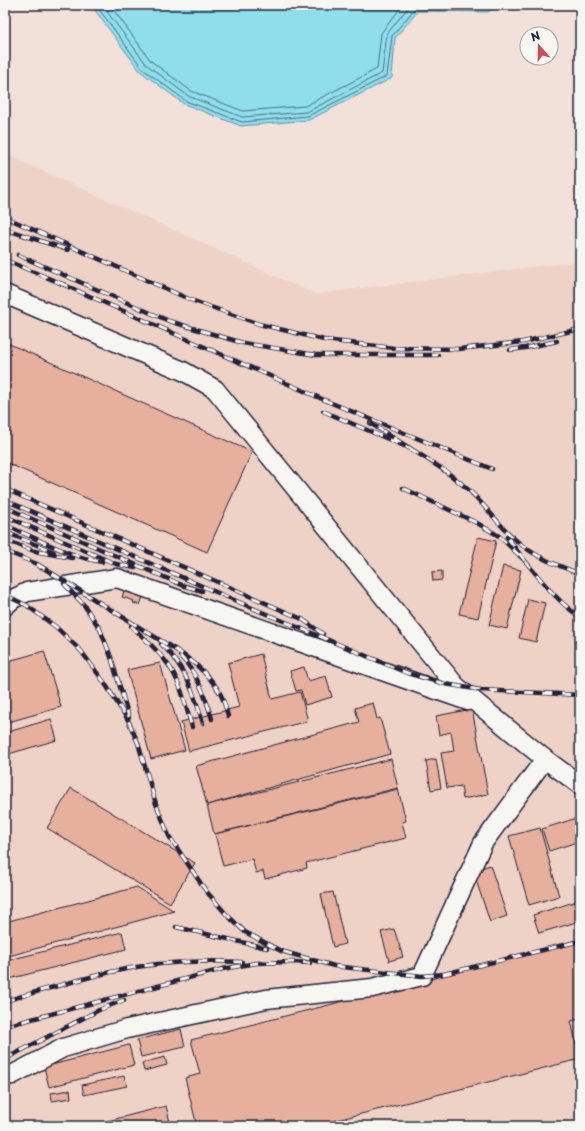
<svg xmlns="http://www.w3.org/2000/svg" width="585" height="1131" viewBox="0 0 585 1131" font-family="'Playpen Sans',sans-serif">
  <style>
    .built { fill: #efd2c6 }
    .water { fill: #8edeeb; stroke: #6393a5 }
    .lines { fill: none; stroke-linecap: round; stroke-linejoin: round }
    .shore { stroke: #4d6d81; stroke-width: 1 }
    .building { fill: #e7b09c; stroke: #22223b }
    .minor-casing { stroke: #22223b; stroke-width: 21 }
    .minor { stroke: #f6f6f2; stroke-width: 18 }
    .rail-casing { stroke: #22223b; stroke-width: 4.5 }
    .rail { stroke: #f6f6f2; stroke-width: 3; stroke-dasharray: 9; stroke-linecap: butt }
  </style>
  <rect width="100%" height="100%" fill="#f2e1d8"/>
  <filter id="ink" filterUnits="userSpaceOnUse"><feTurbulence type="fractalNoise" baseFrequency=".025" numOctaves="2"/><feDisplacementMap in="SourceGraphic" scale="8" xChannelSelector="R" yChannelSelector="G"/><feConvolveMatrix kernelMatrix="1 2 1 2 8 2 1 2 1" color-interpolation-filters="sRGB"/></filter>
  <g filter="url(#ink)">
    <polygon class="built" points="5,154 315,294 580,261 580,1126 5,1126"/>
    <polygon class="water" points="91,5 498,5 488,12 418,11 395,38 392,78 309,120 241,126 184,104 140,71"/>
    <g class="lines">
      <g class="shore">
        <polyline points="96,5 143,69 186,101 242,122 308,116 387,76 392,36 416,7 486,8 491,5"/>
        <polyline points="102,5 147,65 188,96 242,117 307,112 382,73 387,34 410,5"/>
        <polyline points="110,5 151,61 191,91 243,111 305,106 377,69 381,33 403,5"/>
      </g>
    </g>
    <g class="building">
      <polygon points="5,342 252,452 207,552 5,462"/>
      <polygon points="478,537 496,541 478,618 459,614"/>
      <polygon points="503,566 521,570 507,629 489,625"/>
      <polygon points="442,571 442,580 433,581 432,572"/>
      <polygon points="124,591 143,597 140,605 133,603 134,601 122,597"/>
      <polygon points="528,599 545,603 536,642 519,638"/>
      <polygon points="44,651 61,707 5,723 5,662"/>
      <polygon points="261,654 272,699 300,692 308,721 189,751 181,722 239,707 228,663"/>
      <polygon points="160,663 185,750 151,759 127,670"/>
      <polygon points="304,667 308,681 326,676 332,697 305,705 301,690 296,691 290,671"/>
      <polygon points="373,703 377,719 380,718 390,754 207,805 196,766 359,722 355,708"/>
      <polygon points="472,709 488,794 463,799 461,786 447,788 441,753 454,751 451,732 439,735 436,716"/>
      <polygon points="51,719 57,740 5,755 5,733"/>
      <polygon points="391,759 398,788 214,834 207,805"/>
      <polygon points="436,759 441,788 431,790 426,761"/>
      <polygon points="71,788 195,863 170,903 47,828"/>
      <polygon points="398,789 406,821 402,822 406,838 306,863 307,868 265,879 263,871 256,873 252,859 223,866 215,834"/>
      <polygon points="580,817 580,841 549,851 542,829"/>
      <polygon points="540,828 559,896 529,905 509,836"/>
      <polygon points="490,865 507,916 490,922 473,871"/>
      <polygon points="137,887 174,911 5,957 5,922"/>
      <polygon points="333,892 345,944 333,947 321,894"/>
      <polygon points="580,900 580,921 539,933 533,915"/>
      <polygon points="394,929 403,957 389,961 381,932"/>
      <polygon points="122,932 126,949 5,980 5,961"/>
      <polygon points="580,941 580,1019 571,1021 580,1059 313,1126 197,1126 185,1078 200,1074 191,1040"/>
      <polygon points="181,1029 185,1047 141,1057 137,1040"/>
      <polygon points="129,1045 134,1065 49,1087 44,1067"/>
      <polygon points="165,1057 167,1065 144,1071 142,1063"/>
      <polygon points="124,1076 127,1086 84,1095 82,1085"/>
      <polygon points="70,1090 71,1098 52,1101 51,1093"/>
      <polygon points="166,1106 171,1126 88,1126"/>
    </g>
    <g class="lines">
      <g class="minor-casing">
        <g id="minor">
          <polyline points="5,294 183,371 215,389 456,686 545,759 580,785"/>
          <polyline points="5,606 13,599 27,592 117,578 468,701"/>
          <polyline points="5,1076 12,1075 63,1048 127,1029 266,999 372,988 422,976 483,843 545,759"/>
        </g>
      </g>
      <use href="#minor" class="minor"/>
      <g class="rail-casing">
        <g id="rail">
          <polyline points="5,217 191,300 259,324 324,340 394,348 459,349 523,342 580,329"/>
          <polyline points="5,229 68,250"/>
          <polyline points="18,255 169,321 243,343 316,355 438,355"/>
          <polyline points="5,260 65,285"/>
          <polyline points="60,283 329,402 492,469"/>
          <polyline points="510,350 525,348 557,341"/>
          <polyline points="323,411 411,449 370,423"/>
          <path d="M411,449C429,460 447,471 463,485C485,503 500,529 523,546C540,559 560,566 580,574"/>
          <polyline points="403,488 477,523 499,536 525,561 507,537"/>
          <polyline points="5,489 302,619 323,634"/>
          <polyline points="5,500 257,610 407,673 445,684 481,690 580,695"/>
          <polyline points="5,507 182,585 202,591"/>
          <polyline points="5,516 116,564 135,568"/>
          <path d="M5,525C34,537 70,557 102,562"/>
          <polyline points="5,532 54,552"/>
          <polyline points="5,540 34,551 72,558"/>
          <polyline points="5,551 37,564 41,568"/>
          <path d="M525,561C542,581 558,602 580,617"/>
          <path d="M37,564L176,650C193,661 211,676 221,695C224,701 226,709 228,716"/>
          <polyline points="64,584 84,605 100,629 111,657 129,717"/>
          <polyline points="5,595 26,605 56,627 81,651 104,682 128,720 138,743 156,804 169,836 206,891 227,915 245,932 281,951 334,966 422,976 444,974 580,941"/>
          <path d="M131,626C145,639 161,653 171,669C182,686 186,708 192,727"/>
          <path d="M161,644C186,668 193,691 203,723"/>
          <path d="M180,656C198,674 205,696 212,719"/>
          <polyline points="176,927 267,948"/>
          <path d="M5,1001C40,991 76,980 111,972C154,962 199,960 242,962"/>
          <polyline points="5,1026 223,969 256,963 293,962 310,963"/>
          <polyline points="5,1059 99,1010 124,1000"/>
        </g>
      </g>
      <use href="#rail" class="rail"/>
    </g>
  </g>
  <rect width="585" height="1131" fill="none" stroke="#f6f6f2" stroke-width="20"/>
  <rect x="10" y="10" width="565" height="1111" fill="none" stroke="#22223b" stroke-width="1.5" filter="url(#ink)"/>
  <g transform="translate(539 46) rotate(340)"><circle r="19" fill="#f6f6f2" stroke="#a1a1a9"/>
  <path d="M0-3L7 15L0 10L-7 15Z" fill="#d1495b"/>
  <text y="-6" font-size="11" font-weight="bold" text-anchor="middle" fill="#22223b">N</text>
  </g>
</svg>
